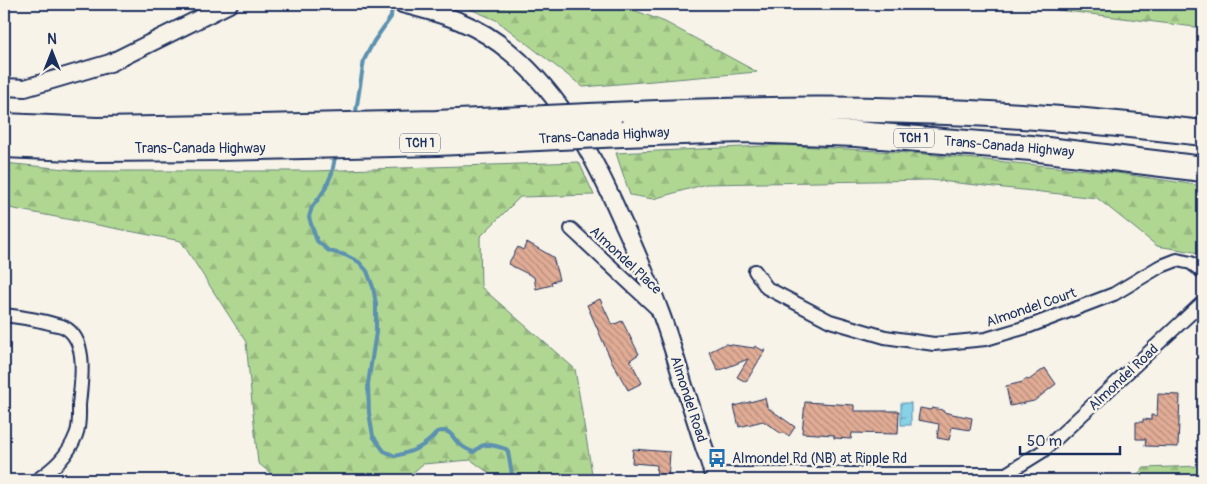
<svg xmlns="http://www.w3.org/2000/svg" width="1207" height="484" viewBox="0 0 1207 484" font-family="Pangolin,sans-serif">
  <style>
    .forest { fill: url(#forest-firs); stroke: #668378 }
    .water { fill: url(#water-ripples); stroke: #5c91b0 }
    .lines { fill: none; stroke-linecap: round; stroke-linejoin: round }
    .stream { stroke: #5c91b0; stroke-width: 4 }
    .building { fill: url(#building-back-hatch); stroke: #1b2f5e }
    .minor-casing { stroke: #1b2f5e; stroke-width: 16 }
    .tertiary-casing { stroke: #1b2f5e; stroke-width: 20 }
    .motorway-casing { stroke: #1b2f5e; stroke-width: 28 }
    .minor { stroke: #f7f3e8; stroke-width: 12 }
    .tertiary { stroke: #f7f3e8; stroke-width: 16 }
    .motorway { stroke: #f7f3e8; stroke-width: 24 }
    .motorway-bridge-casing { stroke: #1b2f5e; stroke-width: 28; stroke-linecap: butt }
    .motorway-bridge { stroke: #f7f3e8; stroke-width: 24 }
    .labels { text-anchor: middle; stroke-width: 5; stroke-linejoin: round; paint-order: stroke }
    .shield { fill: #f7f3e8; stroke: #5d6a87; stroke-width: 1 }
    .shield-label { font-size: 12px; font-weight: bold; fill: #1b2f5e }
    .street-label { font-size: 14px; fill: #1b2f5e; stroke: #f7f3e8 }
    .poi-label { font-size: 14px; fill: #1b2f5e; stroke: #f7f3e8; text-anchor: start }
  </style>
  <defs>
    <pattern id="forest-firs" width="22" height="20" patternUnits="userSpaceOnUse" patternTransform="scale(1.25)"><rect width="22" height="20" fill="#b0d792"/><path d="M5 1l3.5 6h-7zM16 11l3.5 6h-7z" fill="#97b980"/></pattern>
    <pattern id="water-ripples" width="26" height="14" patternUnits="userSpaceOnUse" patternTransform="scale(1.25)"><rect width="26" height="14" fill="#87d2e7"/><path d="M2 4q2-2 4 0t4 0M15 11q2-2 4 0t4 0" fill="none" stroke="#6eabbe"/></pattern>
    <pattern id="building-back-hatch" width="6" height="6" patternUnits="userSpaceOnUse" patternTransform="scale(1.25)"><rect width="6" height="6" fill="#e1ac95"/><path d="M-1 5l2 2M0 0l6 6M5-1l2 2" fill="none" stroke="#b68c7d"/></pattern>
  </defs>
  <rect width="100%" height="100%" fill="#f7f3e8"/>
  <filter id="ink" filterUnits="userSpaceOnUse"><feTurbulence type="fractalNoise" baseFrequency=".02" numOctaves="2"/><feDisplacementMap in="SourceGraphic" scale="10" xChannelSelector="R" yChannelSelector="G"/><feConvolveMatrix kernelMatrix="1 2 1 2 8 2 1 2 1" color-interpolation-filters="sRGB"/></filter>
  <g filter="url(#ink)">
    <g class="forest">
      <polygon points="458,4 618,4 665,22 757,72 583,87 496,20"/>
      <polygon points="1001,4 1203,4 1203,28 1010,4"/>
      <polygon points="785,145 924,154 1117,173 1203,186 1203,258 1194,252 1157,246 1097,198 930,180 706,184 653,199 630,195 616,153"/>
      <polygon points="579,162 594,195 520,197 480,237 481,287 575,369 593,480 496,480 496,478 471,460 423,464 404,480 279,480 258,463 246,342 181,241 4,207 4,163 86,171 314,171"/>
      <polygon points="1201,466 1203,467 1203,480 1131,480 1144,468"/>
    </g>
    <rect class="water" x="901" y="403" width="10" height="22"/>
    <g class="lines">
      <g class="stream">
        <polyline points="355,118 364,60 374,41 391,17 392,4"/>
        <path d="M336,152L332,173L325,189L319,198L312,207L309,217L311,224L317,241L329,251L345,255L359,262L367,271L373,287L376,304V332L368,384L369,413L373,436L384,451L395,456C412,452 427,446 437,432C451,428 451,436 459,444C463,447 468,450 473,452C476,451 477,449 480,447C486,442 499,447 506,449L508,452L513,480"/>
      </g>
    </g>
    <g class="building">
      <polygon points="527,242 553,257 559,280 551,282 552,285 536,289 534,277 508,264 518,247 523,250"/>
      <polygon points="600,299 612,325 622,321 639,354 630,360 642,383 628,390 611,360 587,305"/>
      <polygon points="725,344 754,348 755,346 762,350 766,350 764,352 746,382 737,377 748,359 718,371 709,352"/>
      <polygon points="1045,368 1056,384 1034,401 1010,406 1006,386 1023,382 1025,379 1029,380"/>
      <polygon points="1158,394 1180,395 1178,447 1145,446 1146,439 1136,439 1136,422 1143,422 1143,419 1151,420 1151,415 1157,416"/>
      <polygon points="765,398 767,407 795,427 789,436 783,433 782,434 763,421 739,427 734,406"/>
      <polygon points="805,402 854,405 854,411 899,411 898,434 852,433 851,439 834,438 834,435 802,433"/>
      <polygon points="920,408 931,410 932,408 943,410 943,412 972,418 970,430 952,427 949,440 937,438 939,424 918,420"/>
      <polygon points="633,449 670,452 668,480 656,480 657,465 632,463"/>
    </g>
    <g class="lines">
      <g class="minor-casing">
        <g id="minor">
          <polyline points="571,229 659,311"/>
          <polyline points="755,271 767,288 830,321 885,337 934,344 986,339 1030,326 1114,294 1159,267 1177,260 1191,263 1203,272"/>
          <path d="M4,315C20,317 37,319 53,324C56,325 61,325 64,327C89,340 81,382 79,405C79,414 80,426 76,435C68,456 54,468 37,480"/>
          <polyline points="713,474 1006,474 1043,451 1203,302"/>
        </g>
      </g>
      <g class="tertiary-casing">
        <g id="tertiary">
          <path d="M402,4C446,15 476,23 511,53C562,96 594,157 620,216C635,248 649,281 661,314C670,338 677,362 684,386C691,405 697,425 703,444C707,456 712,468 714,480"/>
          <polyline points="4,87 25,88 110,63 229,4"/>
        </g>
      </g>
      <g class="motorway-casing">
        <g id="motorway">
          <path d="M611,115C712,110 812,108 913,111C1010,113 1107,122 1203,133"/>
          <polyline points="4,126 97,130 216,128"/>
          <polyline points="623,134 742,130 800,132 856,134 1031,148 1203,169"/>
          <polyline points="4,145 97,149 216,148"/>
        </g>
      </g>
      <use href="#minor" class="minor"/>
      <use href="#tertiary" class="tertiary"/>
      <use href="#motorway" class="motorway"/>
      <g class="motorway-bridge-casing">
        <g id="motorway-bridge">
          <polyline points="216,128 436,123 611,115"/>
          <polyline points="216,148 437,143 623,134"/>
        </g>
      </g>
      <use href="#motorway-bridge" class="motorway-bridge"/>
    </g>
  </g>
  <defs>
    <g id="bus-bare" transform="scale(1.5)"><path d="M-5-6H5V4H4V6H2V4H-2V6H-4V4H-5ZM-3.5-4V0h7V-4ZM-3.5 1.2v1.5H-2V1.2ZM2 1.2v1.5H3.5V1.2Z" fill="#1f6fb2" stroke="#f7f3e8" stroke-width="2.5" paint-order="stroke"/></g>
  </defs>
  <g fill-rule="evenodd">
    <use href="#bus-bare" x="717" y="458"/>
  </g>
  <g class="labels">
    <g class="shield">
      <rect x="894" y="128.5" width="40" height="19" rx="4"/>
      <rect x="400" y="133.5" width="40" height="19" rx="4"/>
    </g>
    <g class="shield-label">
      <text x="914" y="142">TCH 1</text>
      <text x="420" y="147">TCH 1</text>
    </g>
    <g class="street-label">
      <text transform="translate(604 135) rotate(-3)" y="5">Trans-Canada Highway</text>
      <text transform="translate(1009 146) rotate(5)" y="5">Trans-Canada Highway</text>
      <text x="200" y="153">Trans-Canada Highway</text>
      <text transform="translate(626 260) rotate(43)" y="5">Almondel Place</text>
      <text transform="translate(1031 307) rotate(-19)" y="5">Almondel Court</text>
      <text transform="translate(1123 377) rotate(-43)" y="5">Almondel Road</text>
      <text transform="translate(689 399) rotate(72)" y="5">Almondel Road</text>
    </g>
    <g class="poi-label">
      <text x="732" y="463">Almondel Rd (NB) at Ripple Rd</text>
    </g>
  </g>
  <rect width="1207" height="484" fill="none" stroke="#f7f3e8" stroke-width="20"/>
  <rect x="10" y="10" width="1187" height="464" fill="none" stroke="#1b2f5e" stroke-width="2" filter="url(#ink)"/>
  <g transform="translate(52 52)" stroke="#f7f3e8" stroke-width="4" paint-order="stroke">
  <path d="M0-4L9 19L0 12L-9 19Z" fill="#1b2f5e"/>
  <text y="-8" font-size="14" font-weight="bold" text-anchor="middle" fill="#1b2f5e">N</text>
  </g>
  <path d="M1020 446v8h100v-8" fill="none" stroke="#1b2f5e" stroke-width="2.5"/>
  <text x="1027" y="446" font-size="15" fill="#1b2f5e" stroke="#f7f3e8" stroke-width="4" paint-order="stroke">50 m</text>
</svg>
